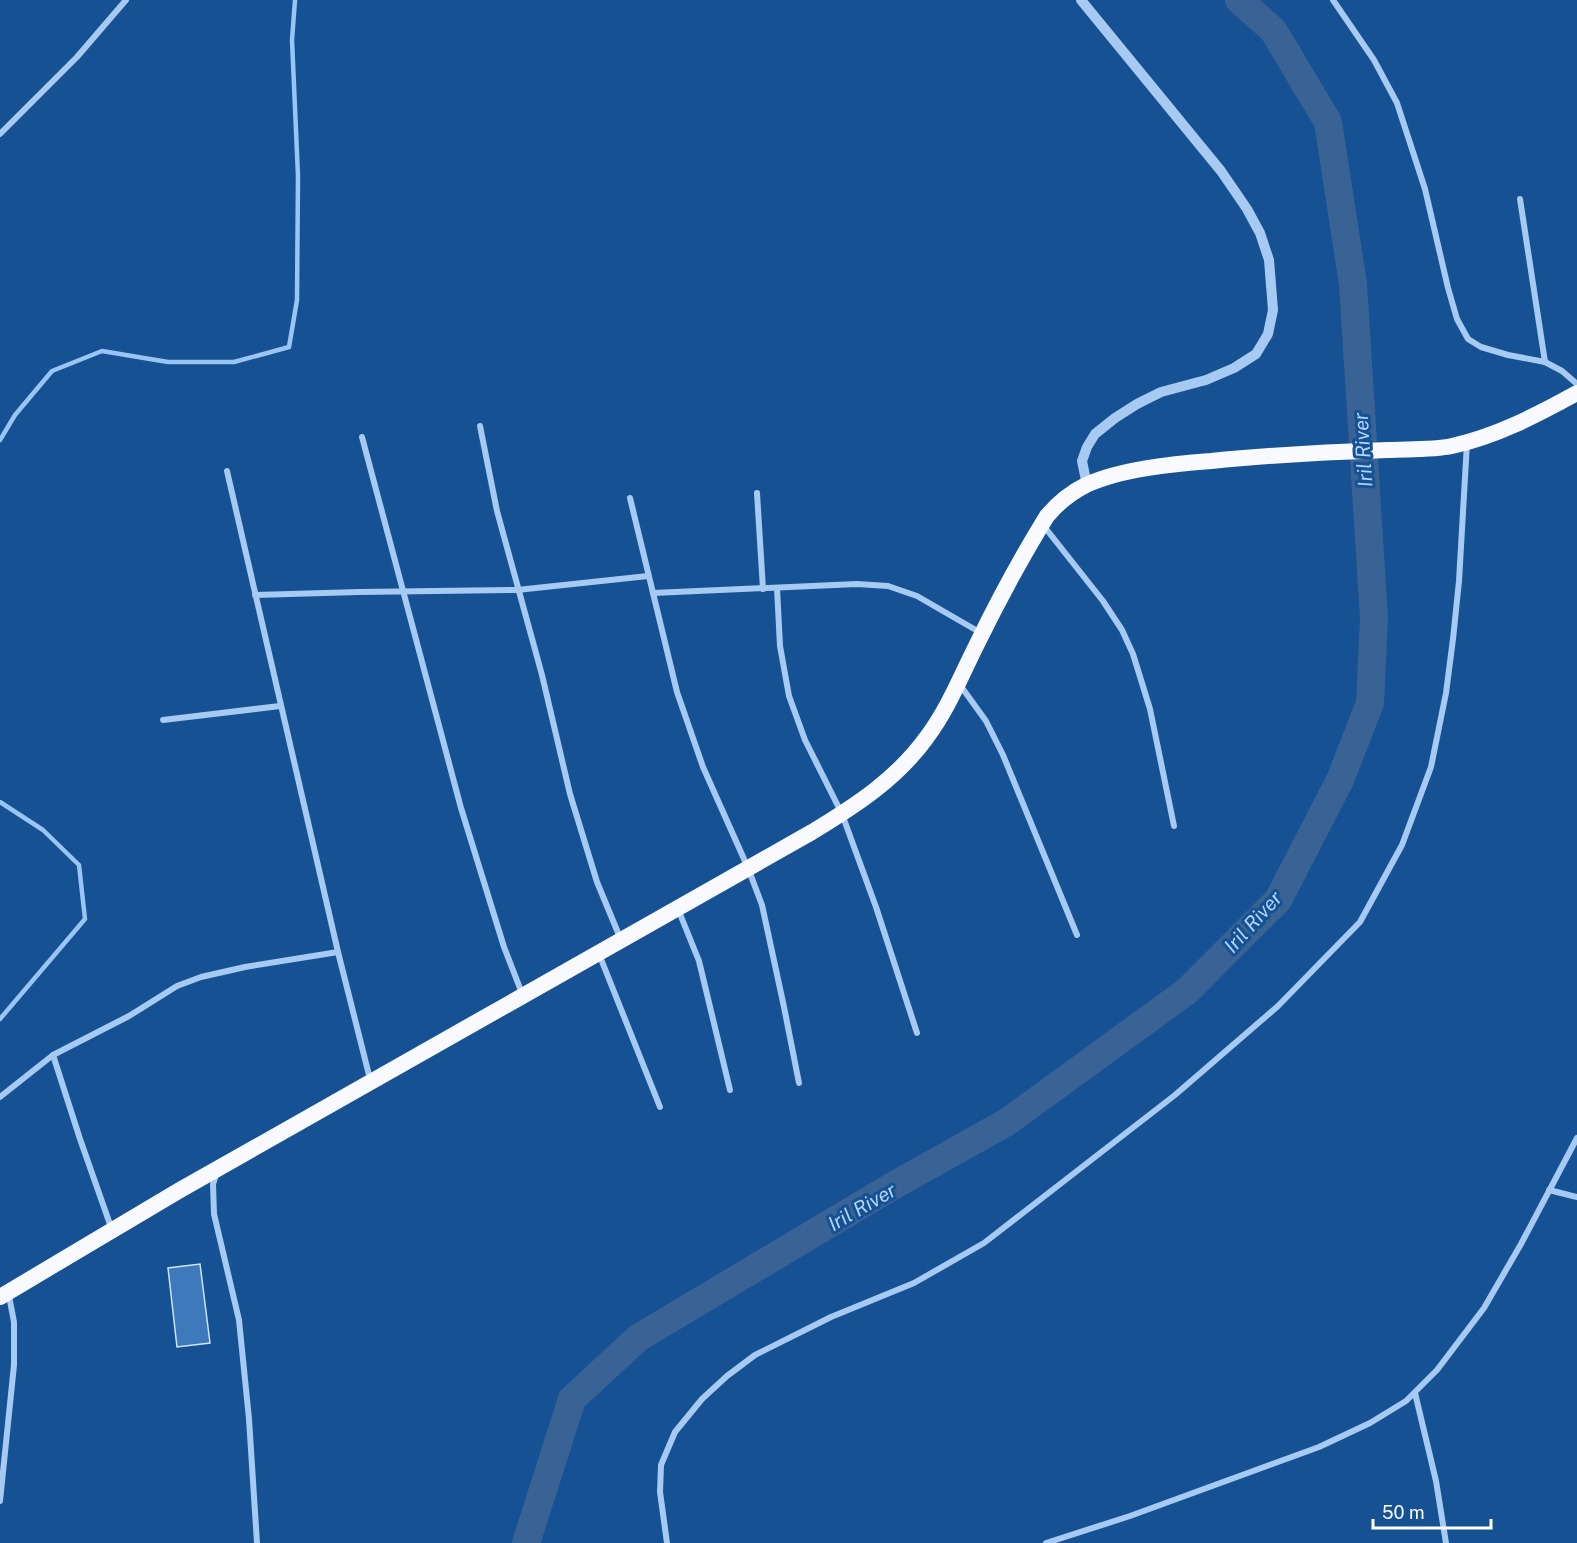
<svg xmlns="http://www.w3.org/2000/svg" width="1577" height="1543" viewBox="0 0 1577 1543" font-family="'Public Sans',sans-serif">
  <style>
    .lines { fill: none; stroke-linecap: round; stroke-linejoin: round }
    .stream { stroke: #98c5f4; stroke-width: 4.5 }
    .river { stroke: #396394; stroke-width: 28 }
    .building { fill: #3e7abb; stroke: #cde4fc; stroke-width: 1.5 }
    .minor { stroke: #a6caf1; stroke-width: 6 }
    .tertiary { stroke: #a6caf1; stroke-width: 10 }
    .trunk { stroke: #f8faff; stroke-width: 16 }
    .labels { text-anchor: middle; stroke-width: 6; stroke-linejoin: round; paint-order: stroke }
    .water-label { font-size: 20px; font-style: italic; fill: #b2d4f8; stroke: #165194 }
  </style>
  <rect width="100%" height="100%" fill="#165194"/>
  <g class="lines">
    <g class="stream">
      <polyline points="0,440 15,415 52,371 102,351 168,362 234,362 289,347 297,300 298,176 292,40 295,0"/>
      <polyline points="0,802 43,830 79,865 85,919 0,1019"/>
    </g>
    <polyline class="river" points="526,1543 572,1399 638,1338 891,1187 1007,1122 1187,991 1278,900 1340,780 1370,703 1374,618 1353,284 1328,122 1273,30 1239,0"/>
  </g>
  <polygon class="building" points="200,1264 210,1343 177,1347 168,1268"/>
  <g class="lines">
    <g class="minor">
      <polyline points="1333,0 1374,60 1397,103 1425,189 1448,288 1457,319 1468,339 1481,347 1508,355 1545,362 1562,371 1577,384"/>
      <polyline points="0,134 77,57 126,0"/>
      <polyline points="1520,199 1545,362"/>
      <polyline points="480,426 497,511 542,675 570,794 597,882 621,940"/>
      <polyline points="362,437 461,808 504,947 523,996"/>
      <polyline points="227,471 338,952 370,1079"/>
      <polyline points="757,493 763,589"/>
      <polyline points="630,498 677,692 703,767 748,868 762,905 784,1007 799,1083"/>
      <polyline points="1043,525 1103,601 1122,630 1133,654 1150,709 1174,826"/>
      <polyline points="777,588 780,646 789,696 805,740 842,814 876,907 917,1033"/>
      <polyline points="653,593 857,584 888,586 917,596 981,633"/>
      <polyline points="255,595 359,592 517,590 648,576"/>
      <polyline points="960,685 986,721 1003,755 1077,935"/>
      <polyline points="163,720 280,706"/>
      <polyline points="678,909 699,961 730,1090"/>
      <polyline points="599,954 660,1107"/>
      <polyline points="53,1055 80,1139 112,1230"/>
      <polyline points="0,1097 53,1055 129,1016 177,986 201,977 245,967 338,952"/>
      <polyline points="216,1175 213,1184 214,1214 239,1320 249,1419 257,1543"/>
      <polyline points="1549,1190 1577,1197"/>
      <polyline points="1415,1393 1436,1481 1446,1543"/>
      <polyline points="0,1501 14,1365 14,1322 9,1296"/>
      <polyline points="667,1543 660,1492 661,1465 675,1432 702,1399 727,1376 755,1355 831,1317 914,1283 984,1243 1175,1095 1278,1006 1360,922 1402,845 1431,767 1446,693 1453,639 1459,581 1467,443"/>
      <polyline points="1046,1543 1130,1516 1319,1447 1370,1423 1406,1401 1437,1370 1484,1308 1521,1244 1577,1138"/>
    </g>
    <polyline class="tertiary" points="1081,0 1221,171 1247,209 1260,233 1269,260 1273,310 1268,334 1256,354 1234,368 1206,380 1161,392 1137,404 1115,418 1095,434 1087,447 1082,461 1087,485"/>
    <path class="trunk" d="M0,1297L180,1190L812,832C855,806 897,779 927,737C948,709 961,676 977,644C998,601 1021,558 1047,516C1058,503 1070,493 1086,485C1121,469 1172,464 1211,461C1270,455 1329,452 1388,450C1408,449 1433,450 1452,446C1497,436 1537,415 1577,393"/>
  </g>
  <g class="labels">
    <g class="water-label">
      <text transform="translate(1363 450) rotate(-94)" y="7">Iril River</text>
      <text transform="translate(1253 922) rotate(-48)" y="7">Iril River</text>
      <text transform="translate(862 1207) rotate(-30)" y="7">Iril River</text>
    </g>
  </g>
  <path d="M1373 1519v9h118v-9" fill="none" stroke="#ffffff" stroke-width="3"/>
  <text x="1382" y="1519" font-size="18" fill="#ffffff" stroke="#165194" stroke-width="4.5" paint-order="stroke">50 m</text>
</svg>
